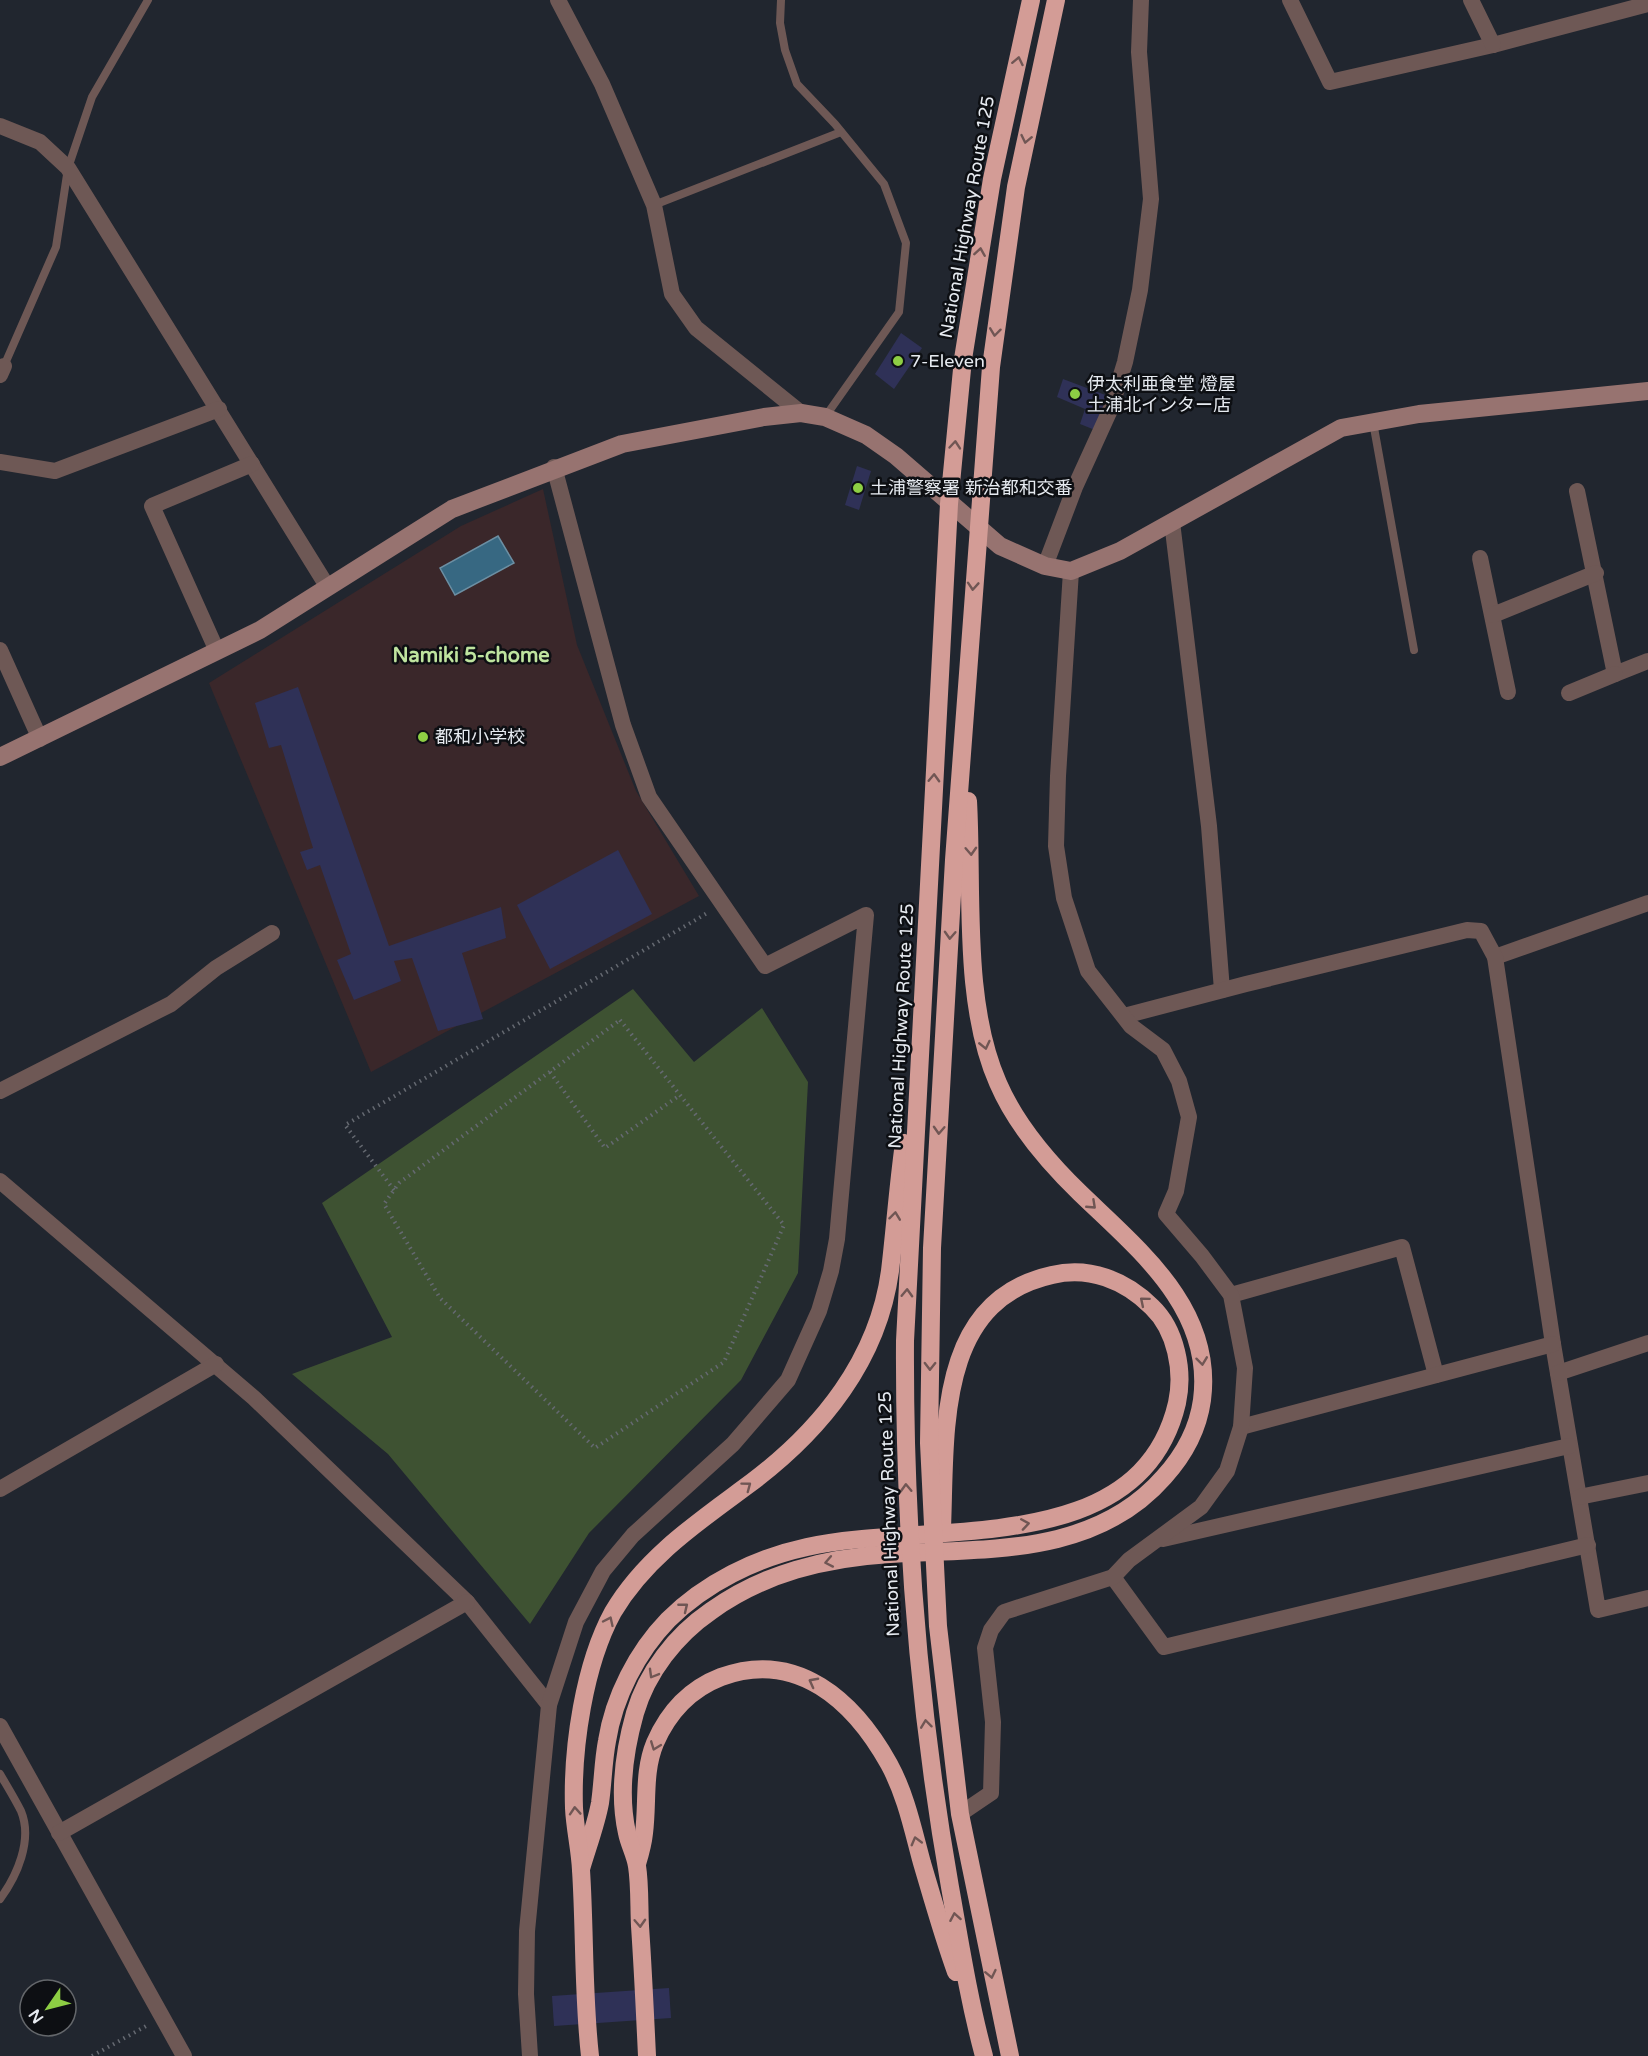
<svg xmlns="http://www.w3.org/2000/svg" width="1648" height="2056" viewBox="0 0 1648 2056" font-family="'Varela Round','Noto Sans JP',sans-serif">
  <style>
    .education { fill: #3a272a }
    .green { fill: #3e5232 }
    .water { fill: #376882; stroke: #6c8fa3; stroke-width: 1.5 }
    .building { fill: #2f3157 }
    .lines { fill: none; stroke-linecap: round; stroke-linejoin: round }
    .path { stroke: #656971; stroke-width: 4; stroke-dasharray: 1.5 4.5; stroke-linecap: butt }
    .lane { stroke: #6e5855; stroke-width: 8 }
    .street { stroke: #6e5855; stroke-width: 16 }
    .secondary { stroke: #977370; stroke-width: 18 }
    .highway { stroke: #d39c96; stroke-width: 18 }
    .oneway { stroke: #705654 }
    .poi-dot { fill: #8dce44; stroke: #0d0f13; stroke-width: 2 }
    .labels { text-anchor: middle; stroke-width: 5; stroke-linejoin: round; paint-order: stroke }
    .street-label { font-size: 18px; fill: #e6eaf0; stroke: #0d0f13 }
    .poi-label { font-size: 18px; fill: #e6eaf0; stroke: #0d0f13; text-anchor: start }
    .neighbourhood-label { font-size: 20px; font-weight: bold; fill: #bfe49f; stroke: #0d0f13 }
  </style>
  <rect width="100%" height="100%" fill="#21262f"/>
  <polygon class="education" points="543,489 577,645 636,791 699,896 371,1072 209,683 461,526"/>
  <polygon class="green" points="633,989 694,1062 762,1008 808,1082 798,1273 741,1380 589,1533 530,1624 388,1454 292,1374 392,1337 322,1203"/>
  <polygon class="water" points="498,536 514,563 455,595 440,568"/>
  <g class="building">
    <polygon points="901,333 922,348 894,389 875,374"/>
    <polygon points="1063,379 1108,396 1095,430 1080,424 1085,409 1057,397"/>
    <polygon points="857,466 871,471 859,510 845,505"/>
    <polygon points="298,687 389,946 501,907 506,938 462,953 483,1019 438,1031 412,958 394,961 401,981 354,1000 337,960 351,954 320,865 307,870 300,852 313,848 281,745 269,748 255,703"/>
    <polygon points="618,850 652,914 550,969 517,905"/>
    <polygon points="669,1988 671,2018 554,2026 552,1996"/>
  </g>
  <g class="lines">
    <g class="path">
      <polygon points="620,1020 784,1225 724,1362 595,1448 440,1298 384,1204 399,1183"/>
      <polyline points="550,1072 605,1148 680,1095"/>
      <polyline points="394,1190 345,1125 709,912"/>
      <polyline points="92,2056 148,2025"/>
    </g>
    <g class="lane">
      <polyline points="781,0 780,23 785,50 797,84 835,124 884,184 906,243 899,312 825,417"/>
      <polyline points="654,205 841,132"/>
      <polyline points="4,366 56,247 68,168 92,97 148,0"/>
      <polyline points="1373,422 1414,650"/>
      <path d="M0,1774C7,1786 15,1799 21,1811C33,1840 17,1876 0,1899"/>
    </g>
    <g class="street">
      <polyline points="558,0 602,84 654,205 672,294 696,328 801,413"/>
      <polyline points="1290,0 1330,82 1493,45 1648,4"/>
      <polyline points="1471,0 1493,45"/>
      <polyline points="0,126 40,142 68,168 327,586"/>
      <polyline points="0,375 4,366"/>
      <polyline points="0,462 55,471 219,409"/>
      <polyline points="1577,491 1615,674 1648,661"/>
      <polyline points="1172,522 1209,826 1222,990"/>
      <polyline points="1480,558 1508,692"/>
      <polyline points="1045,566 1075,487 1111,408 1125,362 1140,290 1151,199 1139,52 1141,0"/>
      <polyline points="1493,615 1596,573"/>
      <polyline points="0,650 40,739"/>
      <polyline points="217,651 152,506 252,464"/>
      <polyline points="1569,693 1615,674"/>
      <polyline points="1495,957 1648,903"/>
      <polyline points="1124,1016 1246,984 1467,930 1481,931 1495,957 1553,1344 1598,1610 1648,1598"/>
      <polyline points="0,1091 171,1004 216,968 272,933"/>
      <polyline points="0,1181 254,1398 467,1602 549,1705"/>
      <polyline points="1231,1295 1402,1247 1436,1375"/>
      <polyline points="1558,1373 1648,1343"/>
      <polyline points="1241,1427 1553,1344"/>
      <polyline points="0,1489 216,1364"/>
      <polyline points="1579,1497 1648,1483"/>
      <polyline points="1163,1539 1569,1446"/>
      <polyline points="1113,1577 1164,1647 1588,1545"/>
      <polyline points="0,1726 184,2056"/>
      <polyline points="960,1814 991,1793 993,1722 985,1648 991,1630 1004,1612 1113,1577 1129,1560 1201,1507 1227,1471 1241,1427 1245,1368 1231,1295 1202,1256 1166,1214 1176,1191 1189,1117 1179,1081 1163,1050 1131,1026 1088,971 1064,898 1056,846 1058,776 1071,571"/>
      <polyline points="59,1833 467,1602"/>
      <polyline points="530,2056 526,1994 527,1931 547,1726 549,1705 576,1622 603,1571 633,1535 733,1444 788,1380 819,1311 831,1271 837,1239 866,915 765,966 649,797 623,725 554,467"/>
    </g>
    <polyline class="secondary" points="0,757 260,630 452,509 622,444 764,417 801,413 825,417 866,435 896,456 1000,546 1045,566 1071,571 1120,551 1341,428 1419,414 1648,391"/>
    <g class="highway">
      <path d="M637,1864C640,1854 643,1843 644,1833C648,1802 643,1772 655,1743C668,1713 690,1689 721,1677C797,1649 854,1701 889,1764C906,1795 913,1830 922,1863C933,1900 943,1936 956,1972"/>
      <path d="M581,1869C587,1848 596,1825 600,1803C603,1782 603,1762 607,1741C614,1697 637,1652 668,1620C705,1583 756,1558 807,1547C925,1520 1140,1562 1177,1403C1184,1371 1176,1330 1152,1307C1125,1280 1089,1266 1052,1275C935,1301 946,1433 942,1528"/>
      <path d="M590,2056C583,1994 585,1932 581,1870C580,1849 575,1829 574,1808C572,1748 584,1665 613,1612C646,1556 701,1520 752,1482C821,1430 878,1360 890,1271C895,1229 898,1186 904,1143"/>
      <path d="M647,2056C645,2013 643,1970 640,1926C639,1907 640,1885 637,1866C635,1854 629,1844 627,1833C618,1792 624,1752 635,1713C647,1672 676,1635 711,1611C764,1573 825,1558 890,1554C986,1548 1094,1557 1164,1477C1183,1456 1198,1429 1202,1400C1214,1309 1139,1250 1080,1193C1048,1162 1016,1125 998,1083C962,1002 973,889 968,801"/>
      <path d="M984,2056C969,2001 960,1943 950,1887C918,1706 904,1525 905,1341L949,504L963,359L992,179L1031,0"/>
      <polyline points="1010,2056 960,1814 938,1626 929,1443 932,1248 954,860 991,367 1016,187 1056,0"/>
    </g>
  </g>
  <defs><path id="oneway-chevron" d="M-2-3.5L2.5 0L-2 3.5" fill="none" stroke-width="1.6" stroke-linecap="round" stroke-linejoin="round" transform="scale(1.5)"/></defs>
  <g class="oneway">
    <use href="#oneway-chevron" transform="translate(1018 61) rotate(-78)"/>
    <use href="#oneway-chevron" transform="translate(1026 139) rotate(102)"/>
    <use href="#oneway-chevron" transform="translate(980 252) rotate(-81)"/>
    <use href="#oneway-chevron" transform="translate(995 332) rotate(97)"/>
    <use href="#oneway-chevron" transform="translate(955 445) rotate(-85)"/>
    <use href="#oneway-chevron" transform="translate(973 586) rotate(94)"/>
    <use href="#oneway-chevron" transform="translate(934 778) rotate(-88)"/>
    <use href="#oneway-chevron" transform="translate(971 851) rotate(87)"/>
    <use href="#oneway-chevron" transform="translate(950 935) rotate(93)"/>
    <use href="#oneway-chevron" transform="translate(985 1045) rotate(77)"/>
    <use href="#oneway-chevron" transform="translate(939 1130) rotate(93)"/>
    <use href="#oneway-chevron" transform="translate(1092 1205) rotate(43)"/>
    <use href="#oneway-chevron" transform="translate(895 1216) rotate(-83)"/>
    <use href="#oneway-chevron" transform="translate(907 1293) rotate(-88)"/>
    <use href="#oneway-chevron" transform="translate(1144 1301) rotate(-140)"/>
    <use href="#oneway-chevron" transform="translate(1202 1361) rotate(83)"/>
    <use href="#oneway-chevron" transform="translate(930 1366) rotate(91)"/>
    <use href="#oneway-chevron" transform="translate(747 1486) rotate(-37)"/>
    <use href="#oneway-chevron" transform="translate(906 1488) rotate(-92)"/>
    <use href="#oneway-chevron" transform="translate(1025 1524) rotate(-9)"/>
    <use href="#oneway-chevron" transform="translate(829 1562) rotate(169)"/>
    <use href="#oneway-chevron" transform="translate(684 1607) rotate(-39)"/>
    <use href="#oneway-chevron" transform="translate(609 1621) rotate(-65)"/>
    <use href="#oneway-chevron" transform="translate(653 1674) rotate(120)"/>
    <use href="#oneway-chevron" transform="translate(813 1682) rotate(-152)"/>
    <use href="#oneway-chevron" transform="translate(926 1724) rotate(-97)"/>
    <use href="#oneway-chevron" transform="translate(655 1746) rotate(111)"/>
    <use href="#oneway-chevron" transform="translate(575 1811) rotate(-94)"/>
    <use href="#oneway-chevron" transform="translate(916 1841) rotate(-105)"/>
    <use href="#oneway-chevron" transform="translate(955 1917) rotate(-100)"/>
    <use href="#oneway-chevron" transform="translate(640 1923) rotate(87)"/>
    <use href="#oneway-chevron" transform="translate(991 1974) rotate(78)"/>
  </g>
  <g class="poi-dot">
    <circle cx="898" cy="361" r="6"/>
    <circle cx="1075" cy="394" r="6"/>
    <circle cx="858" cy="488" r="6"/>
    <circle cx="423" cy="737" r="6"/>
  </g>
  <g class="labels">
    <g class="street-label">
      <text transform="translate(967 217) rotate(-80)" y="6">National Highway Route 125</text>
      <text transform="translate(901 1026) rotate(-87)" y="6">National Highway Route 125</text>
      <text transform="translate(889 1514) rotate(-92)" y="6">National Highway Route 125</text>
    </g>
    <g class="poi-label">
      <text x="910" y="367">7-Eleven</text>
      <text x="1087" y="390">伊太利亜食堂 燈屋<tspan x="1087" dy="21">土浦北インター店</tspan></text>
      <text x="870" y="494">土浦警察署 新治都和交番</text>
      <text x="435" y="743">都和小学校</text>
    </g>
    <g class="neighbourhood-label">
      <text x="471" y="662">Namiki 5-chome</text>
    </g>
  </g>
  <g transform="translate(48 2008) rotate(235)"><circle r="28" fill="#0d0f13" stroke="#64676b" stroke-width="1.5"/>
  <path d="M0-4.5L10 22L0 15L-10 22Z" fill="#8dce44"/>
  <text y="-9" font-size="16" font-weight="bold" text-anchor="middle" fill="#e6eaf0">N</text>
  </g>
</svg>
